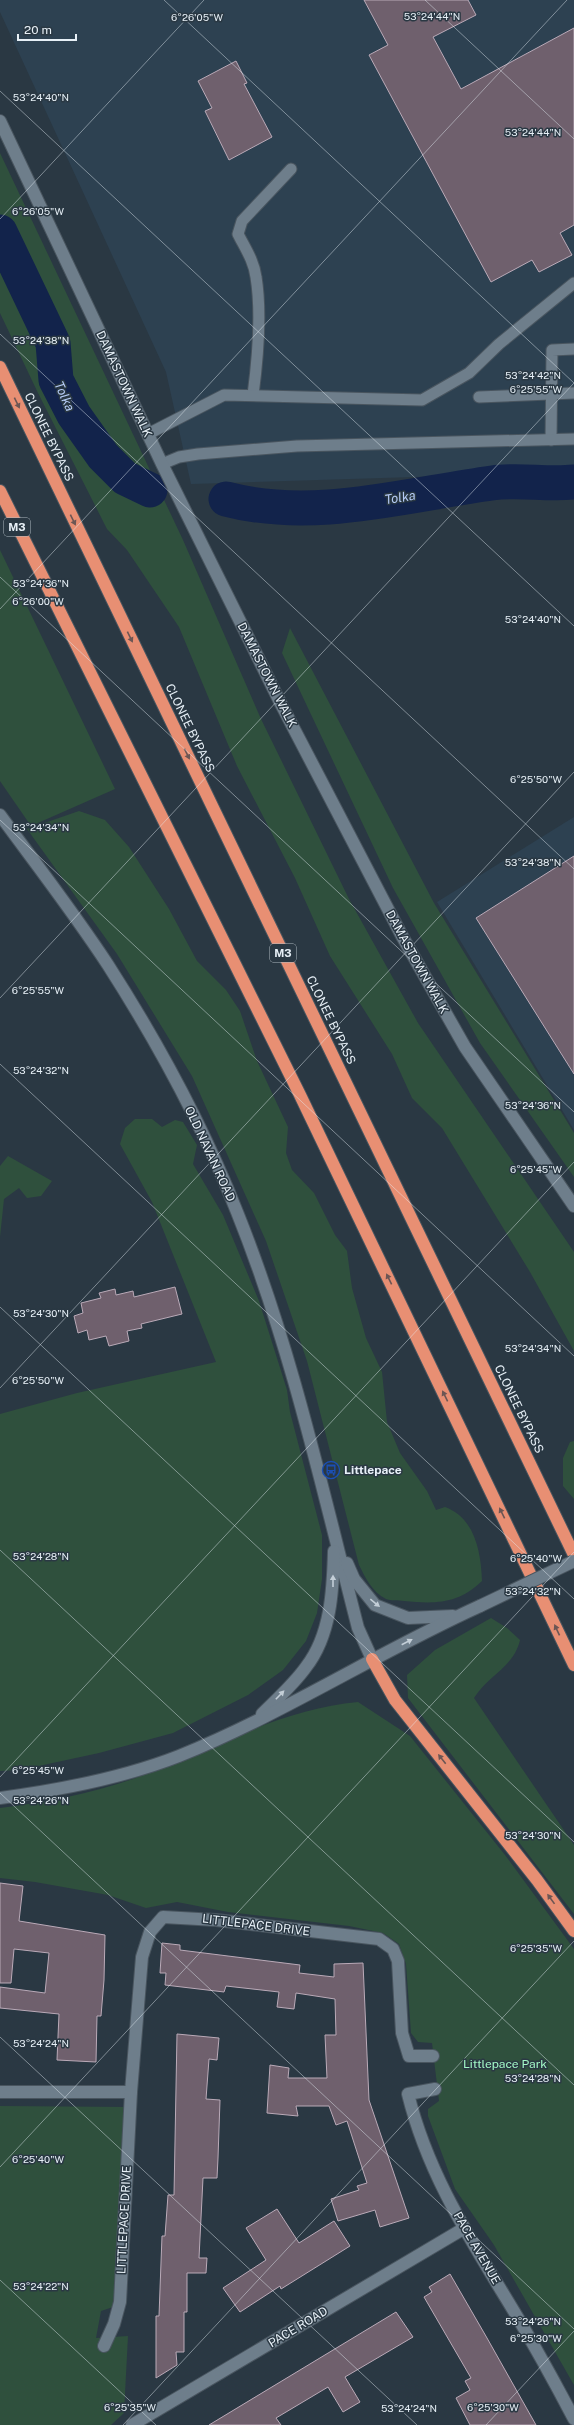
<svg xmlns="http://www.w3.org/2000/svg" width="574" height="2425" viewBox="0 0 574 2425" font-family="'Public Sans',sans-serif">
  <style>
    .built { fill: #2d4151 }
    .green { fill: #2f503d }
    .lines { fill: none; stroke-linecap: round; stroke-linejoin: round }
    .river { stroke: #12234b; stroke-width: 35 }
    .building { fill: #6f606d; stroke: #baaab8 }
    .lane-casing { stroke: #49555f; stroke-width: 13 }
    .street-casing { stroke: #49555f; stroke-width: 14 }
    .secondary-casing { stroke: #49555f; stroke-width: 14 }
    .highway-casing { stroke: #49555f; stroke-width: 14 }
    .lane { stroke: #6e7e8b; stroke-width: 11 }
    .street { stroke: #6e7e8b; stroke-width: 12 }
    .secondary { stroke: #6e7e8b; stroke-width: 12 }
    .highway { stroke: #e88f73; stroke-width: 12 }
    .secondary-bridge-casing { stroke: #49555f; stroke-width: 14; stroke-linecap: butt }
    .secondary-bridge { stroke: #6e7e8b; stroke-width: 12 }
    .oneway { fill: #6c5654 }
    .oneway2 { fill: #c3ced7 }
    .ticks { fill: none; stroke: #e7f0f7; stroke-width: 1; stroke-opacity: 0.45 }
    .labels { text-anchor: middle; stroke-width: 3; stroke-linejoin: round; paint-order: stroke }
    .shield { fill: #2a3843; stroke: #aeb9c1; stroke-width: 1 }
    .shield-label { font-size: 11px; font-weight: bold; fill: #e7f0f7 }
    .street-label { font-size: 12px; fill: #e7f0f7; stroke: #2a3843 }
    .poi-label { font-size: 12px; font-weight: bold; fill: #e7f0f7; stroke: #2a3843; text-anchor: start }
    .park-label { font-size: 12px; fill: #a2f8c6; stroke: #2a3843 }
    .water-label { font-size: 13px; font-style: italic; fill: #b5cbf6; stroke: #2a3843 }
    .ticks-label { font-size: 10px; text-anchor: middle; fill: #e7f0f7; stroke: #2a3843; stroke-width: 3; stroke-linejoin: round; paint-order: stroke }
  </style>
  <rect width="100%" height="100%" fill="#2a3843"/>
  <g class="built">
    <polygon points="0,0 574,0 574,472 191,484 166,372 0,12"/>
    <polygon points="574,817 574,1130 437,902"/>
  </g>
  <g class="green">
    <polygon points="0,153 183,540 261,719 349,899 418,1023 574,1252 574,1351 530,1272 442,1128 412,1098 392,1054 330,956 295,878 237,766 179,627 127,550 107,529 38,393 0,313"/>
    <polygon points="0,550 115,789 31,826 0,781"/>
    <polygon points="290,628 434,903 574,1133 574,1177 480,1043 393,888 282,653"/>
    <path d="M79,811L105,820L129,847L169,909L197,961L226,990L240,1011L257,1061L288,1127L286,1153L292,1170L314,1193L335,1235L347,1251L352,1288L366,1338L382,1372L387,1422L400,1453L427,1491L436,1510L445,1507C475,1518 481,1552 482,1581C458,1604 436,1604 404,1601C399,1600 390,1601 386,1599C372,1592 365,1577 359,1565L307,1361L266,1241L192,1076L117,954L27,829Z"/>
    <polygon points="135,1119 152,1119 162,1127 175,1120 183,1122 197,1145 193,1164 223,1215 259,1301 287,1390 290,1412 322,1535 322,1579 317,1613 306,1641 283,1670 248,1695 173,1733 99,1753 20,1770 0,1771 0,1414 77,1393 216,1362 152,1202 120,1144 125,1128"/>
    <polygon points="8,1156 52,1181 41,1196 27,1198 19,1188 4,1199 0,1237 0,1166"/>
    <polygon points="574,1441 574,1499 563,1486 563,1458 570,1442"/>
    <path d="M491,1618L507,1628L520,1640C514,1667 488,1675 474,1698L574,1845V1914L408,1698L407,1675L435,1650Z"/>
    <path d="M358,1702L410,1736L505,1855L574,1949V2385L494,2245L455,2189L428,2116V2109L439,2101L432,2043L418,2042L411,2033L406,1964L399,1944L383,1933L349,1926L228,1912L177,1902L146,1908L108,1895L35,1882L0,1878V1808C46,1802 89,1794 133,1779C206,1752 279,1709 358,1702Z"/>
    <polygon points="0,2106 129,2107 113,2307 101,2311 96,2338 128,2336 124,2413 111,2425 0,2425"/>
  </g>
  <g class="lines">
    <g class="river">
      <polyline points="0,232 53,343 56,380 74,415 103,456 125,478 150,490"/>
      <path d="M226,499C313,522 405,495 492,483C519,479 547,485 574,482"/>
    </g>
  </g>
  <g class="building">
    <polygon points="364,0 468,0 476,15 433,37 461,89 574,28 574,225 560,233 572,255 539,272 532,260 491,282 369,55 388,45"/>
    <polygon points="236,61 247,83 244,84 272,137 229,160 205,111 212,108 198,81"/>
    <polygon points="574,856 574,1074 476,918"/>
    <polygon points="175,1287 182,1314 141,1324 142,1328 127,1331 129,1341 109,1346 106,1336 89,1340 87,1330 78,1333 74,1316 83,1313 81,1303 101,1298 99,1293 115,1289 116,1295 133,1291 134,1297"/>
    <polygon points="0,1883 23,1886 19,1921 105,1935 104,1980 101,2016 97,2016 96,2062 57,2060 59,2014 0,2008 0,1987 45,1993 49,1953 14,1949 11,1983 0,1983"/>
    <polygon points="162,1943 180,1945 180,1950 300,1965 299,1973 334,1977 334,1964 363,1963 369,2100 409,2218 380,2227 375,2210 338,2221 331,2199 359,2190 357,2186 367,2183 347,2121 336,2125 329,2106 296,2106 298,2116 267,2113 270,2065 289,2068 288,2078 327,2078 325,2035 336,2035 335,1999 296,1993 294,2009 277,2007 279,1992 226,1986 224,1992 165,1985 166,1973 160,1973"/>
    <polygon points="177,2034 219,2038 217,2060 209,2059 206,2099 220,2100 218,2158 217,2178 203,2178 199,2258 207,2258 206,2273 187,2273 187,2312 184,2312 184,2352 176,2352 177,2365 156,2378 156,2316 159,2316 162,2236 165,2236 168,2195 174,2195"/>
    <polygon points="277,2209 299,2243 334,2221 350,2246 281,2289 280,2286 240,2312 223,2288 266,2260 246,2228"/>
    <polygon points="450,2274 487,2338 536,2425 470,2425 456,2398 470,2390 465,2381 471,2378 424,2297 432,2292 429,2287"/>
    <polygon points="396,2312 413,2337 345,2377 360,2402 343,2412 328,2387 276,2418 281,2425 209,2425"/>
  </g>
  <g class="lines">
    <g class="lane-casing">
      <g id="lane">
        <path d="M253,395C258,357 262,314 256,277C254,261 245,248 238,234L242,221L291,169"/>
        <polyline points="479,397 574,393"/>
        <polyline points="148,434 224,395 422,400 469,373 499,344 574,283"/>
        <polyline points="551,440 552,350 574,349"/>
        <polyline points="162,464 179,457 198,454 297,446 574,439"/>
      </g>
    </g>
    <g class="street-casing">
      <g id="street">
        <path d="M435,2089L408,2094C426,2167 462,2226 501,2290C527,2332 551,2375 574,2419"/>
        <polyline points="0,2092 131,2092"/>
        <polyline points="104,2346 114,2324 120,2302 131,2092 142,1957 150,1932 163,1917 216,1920 379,1939 393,1949 398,1961 402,2033 409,2056 433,2056"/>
        <polyline points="132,2425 463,2229"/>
      </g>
    </g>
    <g class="secondary-casing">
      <g id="secondary">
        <polyline points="0,121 162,464 280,702 402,936 465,1047 574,1206"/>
        <path d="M0,815C36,864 74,913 108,965C158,1043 203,1126 237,1212C291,1346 322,1488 358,1628L372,1659"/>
        <polyline points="347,1563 354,1579 375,1605 408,1618 453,1616"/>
        <path d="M262,1714C277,1699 294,1684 306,1667C331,1635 333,1590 334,1551"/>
        <path d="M0,1798C60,1790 123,1778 179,1756C283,1714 378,1652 480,1606"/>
      </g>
    </g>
    <g class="highway-casing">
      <g id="highway">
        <polyline points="0,367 574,1555"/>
        <polyline points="0,491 300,1095 574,1665"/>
        <polyline points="372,1659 395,1700 537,1880 574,1931"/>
      </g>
    </g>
    <use href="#lane" class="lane"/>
    <use href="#street" class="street"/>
    <use href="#secondary" class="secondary"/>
    <use href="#highway" class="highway"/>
    <g class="secondary-bridge-casing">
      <polyline id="secondary-bridge" points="480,1606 574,1561"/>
    </g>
    <use href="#secondary-bridge" class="secondary-bridge"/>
  </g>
  <defs><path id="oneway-solid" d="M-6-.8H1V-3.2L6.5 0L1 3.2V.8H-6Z"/></defs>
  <g class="oneway">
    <use href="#oneway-solid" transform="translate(17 403) rotate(64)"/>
    <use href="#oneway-solid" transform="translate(73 520) rotate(64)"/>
    <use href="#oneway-solid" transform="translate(130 637) rotate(64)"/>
    <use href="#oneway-solid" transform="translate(187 754) rotate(64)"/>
    <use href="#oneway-solid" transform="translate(389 1279) rotate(-116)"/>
    <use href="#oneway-solid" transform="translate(445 1396) rotate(-116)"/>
    <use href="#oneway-solid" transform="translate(502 1513) rotate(-116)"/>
    <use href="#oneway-solid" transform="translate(557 1630) rotate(-115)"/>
    <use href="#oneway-solid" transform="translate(442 1759) rotate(-128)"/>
    <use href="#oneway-solid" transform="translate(551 1899) rotate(-126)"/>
  </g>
  <g class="oneway2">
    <use href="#oneway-solid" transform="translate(333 1581) rotate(-90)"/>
    <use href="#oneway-solid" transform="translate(375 1603) rotate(39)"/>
    <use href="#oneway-solid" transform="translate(407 1642) rotate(-27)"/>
    <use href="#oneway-solid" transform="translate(280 1695) rotate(-46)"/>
  </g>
  <path class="ticks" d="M164,0L574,383M425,0L574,139M0,91L574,626M0,219L204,0M0,334L574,869M0,577L574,1112M0,609L567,0M0,820L574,1356M0,998L574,383M0,1064L574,1599M0,1307L574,1842M0,1388L574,772M0,1550L574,2085M0,1777L574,1162M0,1793L574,2329M0,2037L417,2425M0,2167L574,1552M0,2280L156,2425M123,2425L574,1941M486,2425L574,2331"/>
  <defs>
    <g id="bus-ring" transform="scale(0.9)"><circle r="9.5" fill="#2a3843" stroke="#1a4fb4" stroke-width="1.5"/><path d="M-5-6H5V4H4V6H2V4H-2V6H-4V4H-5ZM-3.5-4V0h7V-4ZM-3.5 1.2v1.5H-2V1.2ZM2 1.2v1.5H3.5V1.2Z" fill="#1a4fb4"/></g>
  </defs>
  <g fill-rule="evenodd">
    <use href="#bus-ring" x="331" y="1470"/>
  </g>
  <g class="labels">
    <g class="shield">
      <rect x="4" y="518" width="26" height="18" rx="3"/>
      <rect x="270" y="944" width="26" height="18" rx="3"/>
    </g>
    <g class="shield-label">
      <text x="17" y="531">M3</text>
      <text x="283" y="957">M3</text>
    </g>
    <g class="street-label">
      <text transform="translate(124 384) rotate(65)" y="4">DAMASTOWN WALK</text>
      <text transform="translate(49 437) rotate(64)" y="4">CLONEE BYPASS</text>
      <text transform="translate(267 675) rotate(63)" y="4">DAMASTOWN WALK</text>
      <text transform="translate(190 728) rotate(64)" y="4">CLONEE BYPASS</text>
      <text transform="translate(417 962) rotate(61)" y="4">DAMASTOWN WALK</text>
      <text transform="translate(331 1020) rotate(64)" y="4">CLONEE BYPASS</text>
      <text transform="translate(210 1154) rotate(65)" y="4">OLD NAVAN ROAD</text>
      <text transform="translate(519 1409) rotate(64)" y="4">CLONEE BYPASS</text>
      <text transform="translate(256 1925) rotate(7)" y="4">LITTLEPACE DRIVE</text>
      <text transform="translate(124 2220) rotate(-87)" y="4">LITTLEPACE DRIVE</text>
      <text transform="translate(477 2248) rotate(60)" y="4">PACE AVENUE</text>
      <text transform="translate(298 2327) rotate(-31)" y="4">PACE ROAD</text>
    </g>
    <g class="poi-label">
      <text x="344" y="1474">Littlepace</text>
    </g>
    <g class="park-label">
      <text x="505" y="2068">Littlepace Park</text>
    </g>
    <g class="water-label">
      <text transform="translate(65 396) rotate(65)" y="5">Tolka</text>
      <text transform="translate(400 497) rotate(-9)" y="5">Tolka</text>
    </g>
  </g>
  <g class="ticks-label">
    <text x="432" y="20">53°24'44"N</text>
    <text x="197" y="21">6°26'05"W</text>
    <text x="41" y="101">53°24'40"N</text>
    <text x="533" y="136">53°24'44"N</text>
    <text x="38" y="215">6°26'05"W</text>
    <text x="41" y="344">53°24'38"N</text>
    <text x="533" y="379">53°24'42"N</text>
    <text x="536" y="393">6°25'55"W</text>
    <text x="41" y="587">53°24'36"N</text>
    <text x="38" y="605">6°26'00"W</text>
    <text x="533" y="623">53°24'40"N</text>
    <text x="536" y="783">6°25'50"W</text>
    <text x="41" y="831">53°24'34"N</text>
    <text x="533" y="866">53°24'38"N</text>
    <text x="38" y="994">6°25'55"W</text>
    <text x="41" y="1074">53°24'32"N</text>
    <text x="533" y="1109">53°24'36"N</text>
    <text x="536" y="1173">6°25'45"W</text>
    <text x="41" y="1317">53°24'30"N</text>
    <text x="533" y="1352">53°24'34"N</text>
    <text x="38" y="1384">6°25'50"W</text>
    <text x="41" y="1560">53°24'28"N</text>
    <text x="536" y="1562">6°25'40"W</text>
    <text x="533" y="1595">53°24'32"N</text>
    <text x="38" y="1774">6°25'45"W</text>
    <text x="41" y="1804">53°24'26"N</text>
    <text x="533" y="1839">53°24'30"N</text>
    <text x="536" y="1952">6°25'35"W</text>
    <text x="41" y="2047">53°24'24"N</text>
    <text x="533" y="2082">53°24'28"N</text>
    <text x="38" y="2163">6°25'40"W</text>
    <text x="41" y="2290">53°24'22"N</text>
    <text x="533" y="2325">53°24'26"N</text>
    <text x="536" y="2342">6°25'30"W</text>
    <text x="130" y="2411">6°25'35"W</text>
    <text x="493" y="2411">6°25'30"W</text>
    <text x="409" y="2412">53°24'24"N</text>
  </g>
  <path d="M18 34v6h58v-6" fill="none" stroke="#e7f0f7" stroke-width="2"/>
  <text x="24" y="34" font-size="12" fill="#e7f0f7" stroke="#2a3843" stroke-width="3" paint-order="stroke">20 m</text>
</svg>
